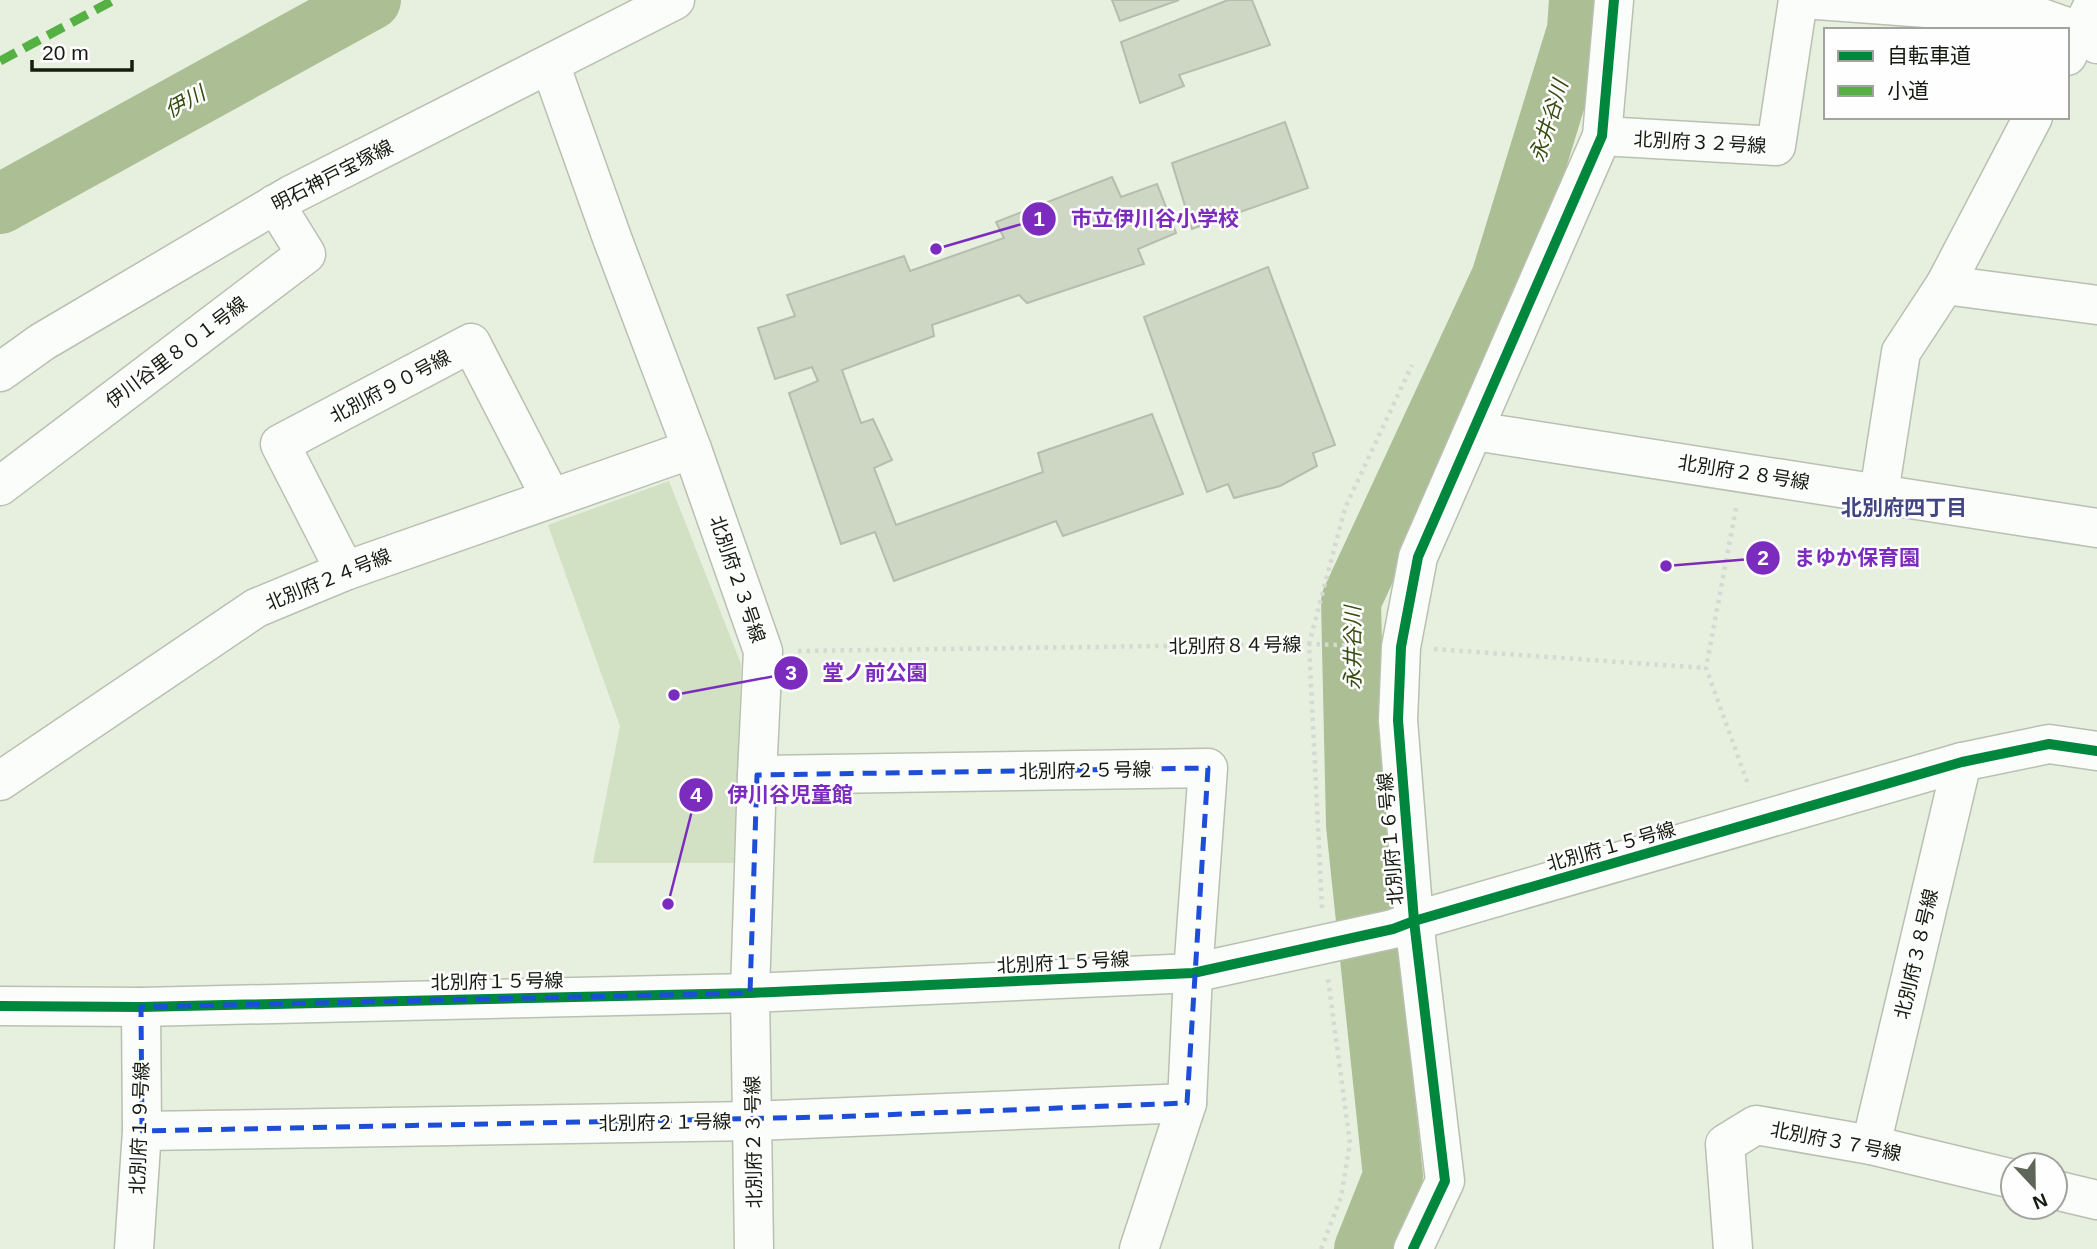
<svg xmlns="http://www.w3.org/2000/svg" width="2097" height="1249" viewBox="0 0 2097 1249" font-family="Arial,'Noto Sans JP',sans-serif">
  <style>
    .green { fill: #d2e0c3 }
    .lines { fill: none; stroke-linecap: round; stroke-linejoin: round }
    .river { stroke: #acbe93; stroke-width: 60 }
    .building { fill: #ced6c4; stroke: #b6bcae; stroke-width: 2 }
    .minor-casing { stroke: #b9c0b2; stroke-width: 41 }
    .major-casing { stroke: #b9c0b2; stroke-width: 41 }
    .path { stroke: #d6d9d3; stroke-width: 4.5; stroke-dasharray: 3.5 5; stroke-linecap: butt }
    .minor { stroke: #fbfdfa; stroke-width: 38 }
    .major { stroke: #fbfdfa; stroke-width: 38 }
    .quiet { stroke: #55b144; stroke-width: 9; stroke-dasharray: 18 9; stroke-linecap: butt }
    .cycleway-casing { stroke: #fefefe; stroke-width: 15 }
    .cycleway { stroke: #00873e; stroke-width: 10 }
    .marked { fill: none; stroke: #1d4ed8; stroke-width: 5; stroke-dasharray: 14 9; stroke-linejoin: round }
    .labels { text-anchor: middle; stroke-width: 5; stroke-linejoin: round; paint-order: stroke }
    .street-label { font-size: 19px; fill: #161b10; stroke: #fefefe }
    .water-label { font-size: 21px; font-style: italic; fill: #364c10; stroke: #fefefe }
    .neighbourhood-label { font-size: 21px; font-weight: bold; fill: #414683; stroke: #fefefe }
    .leader { fill: none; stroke: #7b2cbf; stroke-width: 2.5 }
    .callout-dot { fill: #7b2cbf; stroke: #fefefe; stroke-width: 2.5 }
    .mark-label { font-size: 21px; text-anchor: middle; font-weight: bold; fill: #fff }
    .callout-label { font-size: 21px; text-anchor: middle; font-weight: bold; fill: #7b2cbf; stroke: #fefefe; stroke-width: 5; stroke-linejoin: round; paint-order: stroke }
  </style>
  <rect width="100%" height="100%" fill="#e7efde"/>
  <polygon class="green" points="669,481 741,664 735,863 593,863 620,726 548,525"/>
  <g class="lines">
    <g class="river">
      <polyline points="0,204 371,0"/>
      <polyline points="1364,1249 1393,1176 1356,825 1351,601 1501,278 1577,30 1579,0"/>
    </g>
  </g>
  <g class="building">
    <polygon points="1112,0 1179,0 1120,21"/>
    <polygon points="1228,0 1252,0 1270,45 1179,75 1184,86 1140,103 1121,42"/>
    <polygon points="1285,122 1308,188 1192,229 1172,163"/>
    <polygon points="1112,177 1121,197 1157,184 1176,233 1138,249 1144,264 1027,303 1019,295 932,325 934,336 842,370 861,423 873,419 892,460 874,468 896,525 1043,472 1038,453 1152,414 1183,494 1063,536 1056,521 894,581 875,532 841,544 789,393 818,381 812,367 775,379 758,328 795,316 787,295 904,256 910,271 1004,238 996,222"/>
    <polygon points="1268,267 1335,445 1313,453 1317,466 1280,486 1234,498 1228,484 1207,492 1144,317"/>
  </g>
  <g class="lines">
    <g class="minor-casing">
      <g id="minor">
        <polyline points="1817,0 2036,16 2081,32 2097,44"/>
        <polyline points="2067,56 2096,0"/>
        <polyline points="550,64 612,238 692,449 763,651 757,775 750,993 754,1249"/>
        <polyline points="1602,136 1776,146 1798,0"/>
        <polyline points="1945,285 2097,305"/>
        <polyline points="1474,431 2097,528"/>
        <polyline points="0,486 306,254 275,204"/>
        <polyline points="1879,493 1901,352 1945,285 2033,117"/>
        <polyline points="345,571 280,444 471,343 551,498"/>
        <polyline points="757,775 1208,768 1193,973 1187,1103 1139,1249"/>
        <polyline points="0,781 256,608 345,571 692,449"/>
        <polyline points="0,1006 141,1007 750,993 1193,973 1393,929 1414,921 1962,762 2049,744 2097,751"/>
        <polyline points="142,1131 753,1121 1187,1103"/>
        <polyline points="1871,1145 1962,762"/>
        <polyline points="2055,1190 2097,1200"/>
        <polyline points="134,1249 142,1131 141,1007"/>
        <polyline points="1413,1249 1445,1181 1414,921 1398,720 1401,647 1418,557 1602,136 1614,0"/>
        <polyline points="1733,1249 1725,1144 1756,1125 1871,1145 2013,1179"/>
      </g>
    </g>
    <g class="major-casing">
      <polyline id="major" points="0,372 42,342 291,195 675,0"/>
    </g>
    <g class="path">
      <polyline points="1736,508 1706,668 1749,787"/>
      <polyline points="1434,649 1706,668"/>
      <polyline points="798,651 1309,644 1366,646"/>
      <polyline points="1322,908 1309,644 1345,508 1412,365"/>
      <polyline points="1321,1249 1341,1197 1350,1143 1328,979"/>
    </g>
    <use href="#minor" class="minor"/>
    <use href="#major" class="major"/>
    <polyline class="quiet" points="0,61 114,0"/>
    <g class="cycleway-casing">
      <g id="cycleway">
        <polyline points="0,1006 141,1007 750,993 1193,973 1393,929 1414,921 1962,762 2049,744 2097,751"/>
        <polyline points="1413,1249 1445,1181 1414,921 1398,720 1401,647 1418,557 1602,136 1614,0"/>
      </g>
    </g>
    <use href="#cycleway" class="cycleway"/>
  </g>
  <path class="marked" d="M1208,768L1187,1103L828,1117L142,1131L141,1007L750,993L757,775Z"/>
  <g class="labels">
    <g class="street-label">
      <text transform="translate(1700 142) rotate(3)" y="7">北別府３２号線</text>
      <text transform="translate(332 175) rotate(-27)" y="7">明石神戸宝塚線</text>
      <text transform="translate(176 352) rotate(-37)" y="7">伊川谷里８０１号線</text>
      <text transform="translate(390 386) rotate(-28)" y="7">北別府９０号線</text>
      <text transform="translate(1744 472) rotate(9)" y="7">北別府２８号線</text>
      <text transform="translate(328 579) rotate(-22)" y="7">北別府２４号線</text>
      <text transform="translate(738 579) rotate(71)" y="7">北別府２３号線</text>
      <text transform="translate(1235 645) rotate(-1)" y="7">北別府８４号線</text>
      <text transform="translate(1085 770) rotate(-1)" y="7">北別府２５号線</text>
      <text transform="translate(1390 839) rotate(-95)" y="7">北別府１６号線</text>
      <text transform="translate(1611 846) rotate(-16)" y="7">北別府１５号線</text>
      <text transform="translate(1916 954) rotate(-77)" y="7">北別府３８号線</text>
      <text transform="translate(1063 962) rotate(-3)" y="7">北別府１５号線</text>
      <text transform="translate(497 981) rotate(-1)" y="7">北別府１５号線</text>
      <text transform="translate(665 1122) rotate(-1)" y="7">北別府２１号線</text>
      <text transform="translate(139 1128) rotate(-88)" y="7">北別府１９号線</text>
      <text transform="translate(1836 1141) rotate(11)" y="7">北別府３７号線</text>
      <text transform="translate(753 1142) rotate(-91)" y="7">北別府２３号線</text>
    </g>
    <g class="water-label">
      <text transform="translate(185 102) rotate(-29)" y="7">伊川</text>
      <text transform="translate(1549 121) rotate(-73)" y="7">永井谷川</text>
      <text transform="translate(1353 648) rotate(-90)" y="7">永井谷川</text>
    </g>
    <g class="neighbourhood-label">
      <text x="1904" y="515">北別府四丁目</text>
    </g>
  </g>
  <path class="leader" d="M936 249L1039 219M1666 566L1763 558M674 695L791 673M668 904L696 795"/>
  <g class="callout-dot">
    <circle cx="936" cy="249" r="7"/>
    <circle cx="1666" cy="566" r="7"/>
    <circle cx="674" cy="695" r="7"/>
    <circle cx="668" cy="904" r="7"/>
    <circle cx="1039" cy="219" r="18"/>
    <circle cx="1763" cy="558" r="18"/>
    <circle cx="791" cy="673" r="18"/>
    <circle cx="696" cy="795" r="18"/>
  </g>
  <g class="mark-label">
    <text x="1039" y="226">1</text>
    <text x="1763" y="565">2</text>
    <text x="791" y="680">3</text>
    <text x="696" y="802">4</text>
  </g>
  <g class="callout-label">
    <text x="1155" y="226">市立伊川谷小学校</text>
    <text x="1857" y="565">まゆか保育園</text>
    <text x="875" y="680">堂ノ前公園</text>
    <text x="790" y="802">伊川谷児童館</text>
  </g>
  <rect x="1824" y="28" width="245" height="91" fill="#fefefe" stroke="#a1a39f" stroke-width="2"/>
  <rect x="1838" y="51" width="35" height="10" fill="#00873e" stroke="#a1a39f" stroke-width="2"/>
  <text x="1887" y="63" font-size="21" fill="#161b10">自転車道</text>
  <rect x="1838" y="86" width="35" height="10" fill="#55b144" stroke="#a1a39f" stroke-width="2"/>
  <text x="1887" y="98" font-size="21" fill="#161b10">小道</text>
  <g transform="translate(2034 1186) rotate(158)"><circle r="33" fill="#fefefe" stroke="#a1a39f" stroke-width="2"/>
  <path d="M0-5L12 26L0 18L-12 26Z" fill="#5f6558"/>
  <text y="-10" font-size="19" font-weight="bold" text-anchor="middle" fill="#161b10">N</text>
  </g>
  <path d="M32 60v10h100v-10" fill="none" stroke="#161b10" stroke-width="3.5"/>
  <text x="42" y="60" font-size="21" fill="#161b10" stroke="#fefefe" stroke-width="5" paint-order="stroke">20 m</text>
</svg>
